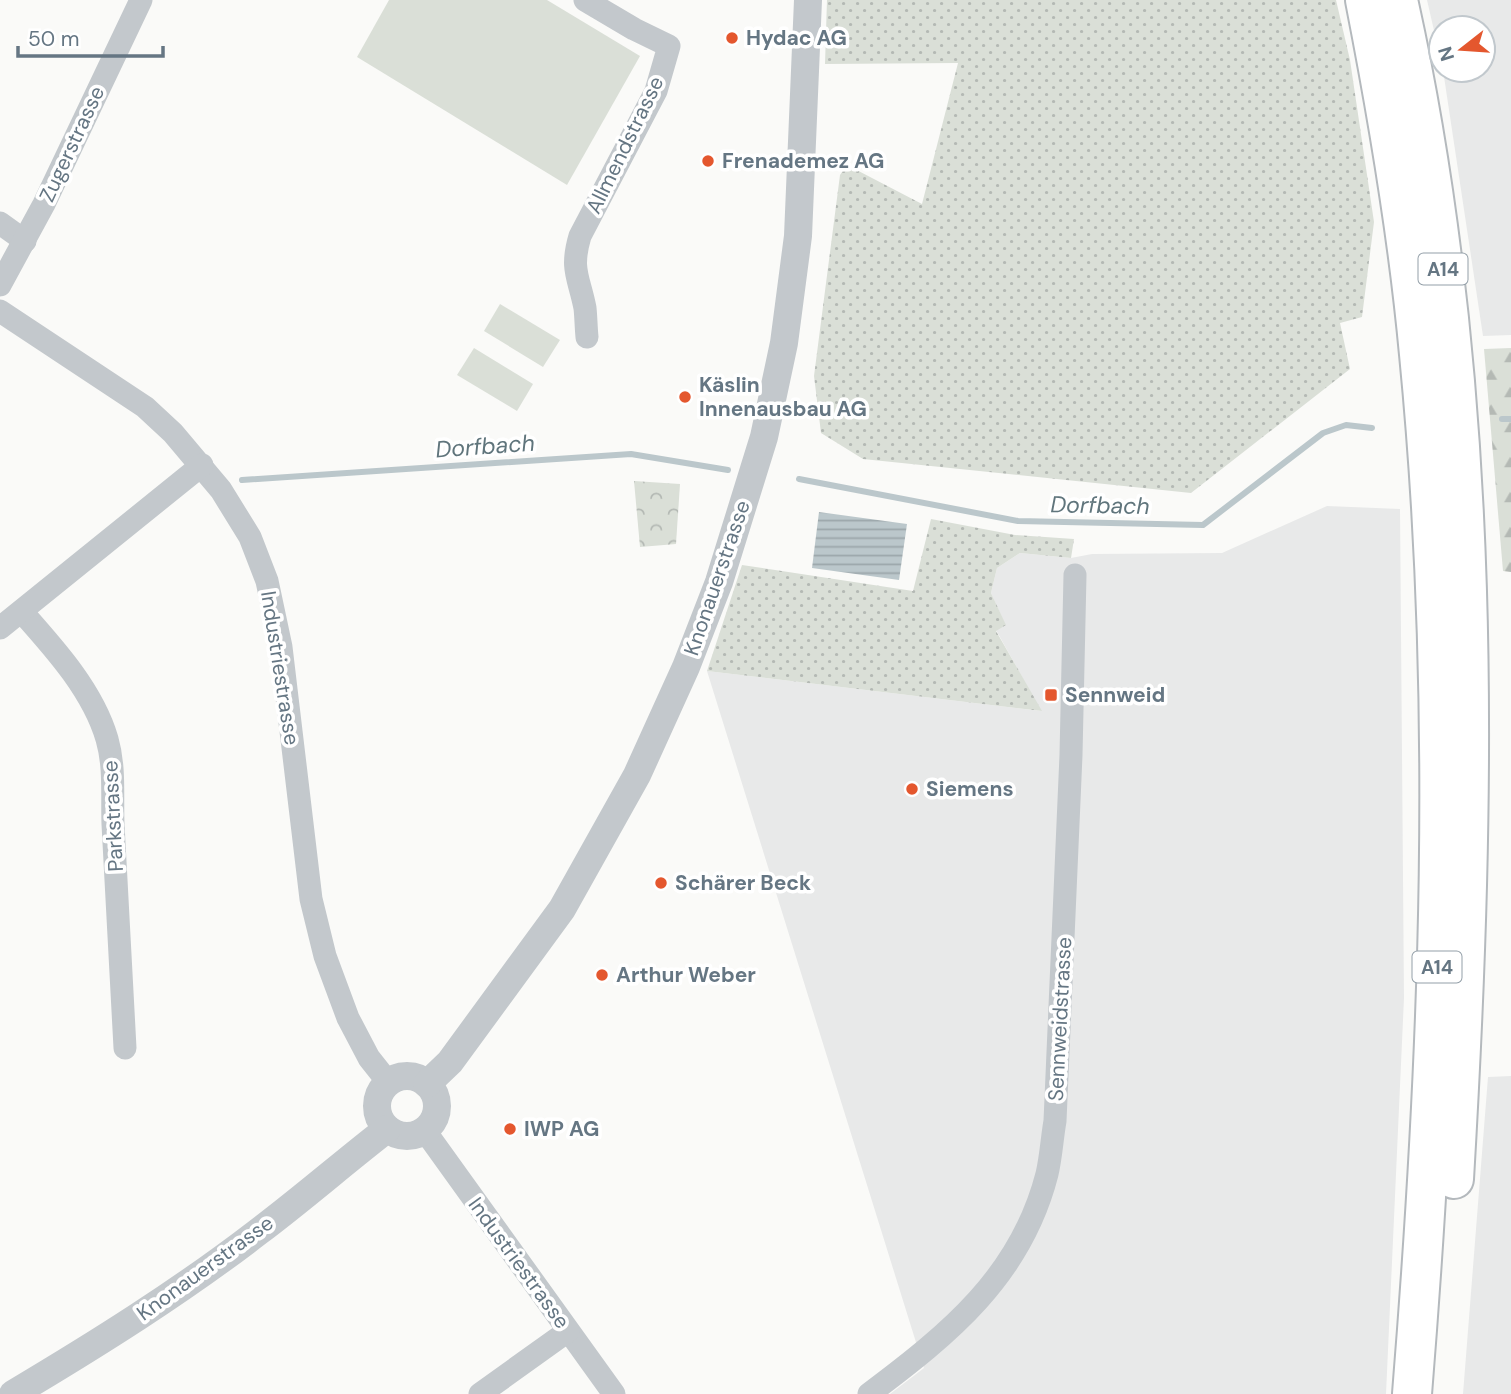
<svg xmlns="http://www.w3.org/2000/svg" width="1511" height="1394" viewBox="0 0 1511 1394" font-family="'DM Sans',sans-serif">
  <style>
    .built { fill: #e8e9e9 }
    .grass { fill: url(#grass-dots) }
    .forest { fill: url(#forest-firs) }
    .park { fill: url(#park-crowns) }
    .pitch { fill: #dadfd7 }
    .water { fill: url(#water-rules) }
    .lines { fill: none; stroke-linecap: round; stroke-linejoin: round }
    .stream { stroke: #bbc7cb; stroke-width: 6 }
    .motorway-casing { stroke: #b4b9bd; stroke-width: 42 }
    .minor { stroke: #c3c8cc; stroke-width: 23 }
    .tertiary { stroke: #c3c8cc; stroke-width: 28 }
    .motorway { stroke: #fff; stroke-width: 38 }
    .poi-dot { fill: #e4572e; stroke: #fff; stroke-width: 2.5 }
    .labels { text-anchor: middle; stroke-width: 7; stroke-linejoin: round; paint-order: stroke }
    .shield { fill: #fff; stroke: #939fa8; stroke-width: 2 }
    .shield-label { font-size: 19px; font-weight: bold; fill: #657683 }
    .poi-label { font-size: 21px; font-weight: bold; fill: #657683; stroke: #fff; text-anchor: start }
    .street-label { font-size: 21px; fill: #657683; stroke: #fff }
    .water-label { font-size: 23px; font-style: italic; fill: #60757c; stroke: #fff }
  </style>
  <defs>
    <pattern id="grass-dots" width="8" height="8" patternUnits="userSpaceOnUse" patternTransform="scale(1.75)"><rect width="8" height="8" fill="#dadfd7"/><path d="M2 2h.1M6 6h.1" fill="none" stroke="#b4b9b4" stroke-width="1.8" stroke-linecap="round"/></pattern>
    <pattern id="forest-firs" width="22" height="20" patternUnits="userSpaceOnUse" patternTransform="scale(1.75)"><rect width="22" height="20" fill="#dadfd7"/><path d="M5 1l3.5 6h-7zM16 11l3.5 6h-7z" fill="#b4b9b4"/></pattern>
    <pattern id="park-crowns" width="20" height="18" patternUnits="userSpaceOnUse" patternTransform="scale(1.75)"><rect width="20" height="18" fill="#dadfd7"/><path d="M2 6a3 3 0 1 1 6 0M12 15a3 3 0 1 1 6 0" fill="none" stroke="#b4b9b4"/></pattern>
    <pattern id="water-rules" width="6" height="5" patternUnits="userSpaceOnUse" patternTransform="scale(1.75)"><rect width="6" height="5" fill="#bbc7cb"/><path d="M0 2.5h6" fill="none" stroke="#9ca6aa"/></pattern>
  </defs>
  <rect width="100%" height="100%" fill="#fafaf8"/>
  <g class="built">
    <polygon points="1427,0 1511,0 1511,335 1483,336 1443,70 1483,70 1483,28 1441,28 1441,61"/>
    <polygon points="1327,506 1400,509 1404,998 1386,1394 890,1394 924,1368 707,671 1041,711 996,630 1005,624 991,593 997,568 1020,553 1071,558 1092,554 1222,553"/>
    <polygon points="1511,1076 1511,1394 1463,1394 1488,1077"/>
  </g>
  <g class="grass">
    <polygon points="827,0 1336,0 1350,60 1374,222 1362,317 1340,323 1350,369 1191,493 863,459 821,433 814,376 840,175 847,165 922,204 958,63 825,64"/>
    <polygon points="931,519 1015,535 1074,539 1071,558 1020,553 997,568 991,593 1006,625 996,631 1042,711 707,671 742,565 913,591"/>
  </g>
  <polygon class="forest" points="1511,348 1511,572 1503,571 1484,349"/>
  <polygon class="park" points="634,481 680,484 676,544 640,547"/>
  <g class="pitch">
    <polygon points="389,0 547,0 640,56 567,185 357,57"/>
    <polygon points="500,304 560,340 543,367 484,331"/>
    <polygon points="474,348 533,384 517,411 457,375"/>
  </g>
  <polygon class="water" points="819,512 907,524 899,580 812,568"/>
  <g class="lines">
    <g class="stream">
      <polyline points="1502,419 1511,419"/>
      <polyline points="799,479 1018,521 1203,525 1323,433 1346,425 1372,428"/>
      <polyline points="242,480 631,454 728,470"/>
    </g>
    <g class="motorway-casing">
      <g id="motorway">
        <path d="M1365,0C1388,117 1408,235 1419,354C1453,701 1440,1048 1412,1394"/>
        <path d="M1398,0C1484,387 1477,786 1454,1179"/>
      </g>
    </g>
    <g class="minor">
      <path d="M585,0L634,29L669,46L656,91L580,236C570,270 579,277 585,308C586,317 586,327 587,337"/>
      <polyline points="0,223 25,241"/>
      <polyline points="0,285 44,204 141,0"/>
      <polyline points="0,311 145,407 173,433 221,490 250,537 267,581 281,647 311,899 325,956 348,1018 369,1058 388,1082"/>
      <path d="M22,612C55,649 93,691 107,739C115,767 112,795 113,824C117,899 121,973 125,1048"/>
      <polyline points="0,628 202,465"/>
      <polyline points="425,1131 614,1394"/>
      <polyline points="480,1394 568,1331"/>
      <path d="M869,1394C949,1334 1021,1276 1047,1174C1051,1157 1052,1138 1055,1121L1071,755L1075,575"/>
    </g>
    <g class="tertiary">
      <circle cx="407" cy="1106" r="30"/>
      <polyline points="427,1084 450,1062 562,909 637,775 686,667 719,582 764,437 784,343 798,236 808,0"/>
      <path d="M13,1394C97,1344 180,1292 258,1232C302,1199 343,1163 387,1129"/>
    </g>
    <use href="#motorway" class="motorway"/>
  </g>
  <g class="poi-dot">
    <circle cx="732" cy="38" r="7"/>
    <circle cx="708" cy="161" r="7"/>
    <circle cx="685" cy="397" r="7"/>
    <rect x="1044" y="688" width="14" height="14" rx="3.5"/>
    <circle cx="912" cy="789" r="7"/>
    <circle cx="661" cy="883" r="7"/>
    <circle cx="602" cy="975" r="7"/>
    <circle cx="510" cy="1129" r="7"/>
  </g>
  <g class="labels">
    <g class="shield">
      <rect x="1418.5" y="253.5" width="49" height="31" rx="5"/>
      <rect x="1412.5" y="951.5" width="49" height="31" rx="5"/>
    </g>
    <g class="shield-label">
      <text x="1443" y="276">A14</text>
      <text x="1437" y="974">A14</text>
    </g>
    <g class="poi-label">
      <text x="746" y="45">Hydac AG</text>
      <text x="722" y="168">Frenademez AG</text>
      <text x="699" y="392">Käslin<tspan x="699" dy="24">Innenausbau AG</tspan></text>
      <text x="1065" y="702">Sennweid</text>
      <text x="926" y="796">Siemens</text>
      <text x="675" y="890">Schärer Beck</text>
      <text x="616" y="982">Arthur Weber</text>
      <text x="524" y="1136">IWP AG</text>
    </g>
    <g class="street-label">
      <text transform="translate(72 144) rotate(-65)" y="7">Zugerstrasse</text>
      <text transform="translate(625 145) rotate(-64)" y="7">Allmendstrasse</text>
      <text transform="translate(717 578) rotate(-71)" y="7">Knonauerstrasse</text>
      <text transform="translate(280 668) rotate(81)" y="7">Industriestrasse</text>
      <text transform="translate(113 816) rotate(-93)" y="7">Parkstrasse</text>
      <text transform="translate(1060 1019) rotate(-87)" y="7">Sennweidstrasse</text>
      <text transform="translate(519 1263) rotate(54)" y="7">Industriestrasse</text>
      <text transform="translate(205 1268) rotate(-36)" y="7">Knonauerstrasse</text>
    </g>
    <g class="water-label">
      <text transform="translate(485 446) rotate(-4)" y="8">Dorfbach</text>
      <text transform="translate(1100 505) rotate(1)" y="8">Dorfbach</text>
    </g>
  </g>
  <g transform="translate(1462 49) rotate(253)"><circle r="33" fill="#ffffff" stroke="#c1c8cd" stroke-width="2"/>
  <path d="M0-5L12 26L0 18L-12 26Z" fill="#e4572e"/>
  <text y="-10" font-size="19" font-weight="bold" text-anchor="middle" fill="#657683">N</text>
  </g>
  <path d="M18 46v10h145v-10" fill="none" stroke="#657683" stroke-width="3.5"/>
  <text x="28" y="46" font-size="21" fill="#657683" stroke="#ffffff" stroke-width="5" paint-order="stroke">50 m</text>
</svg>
